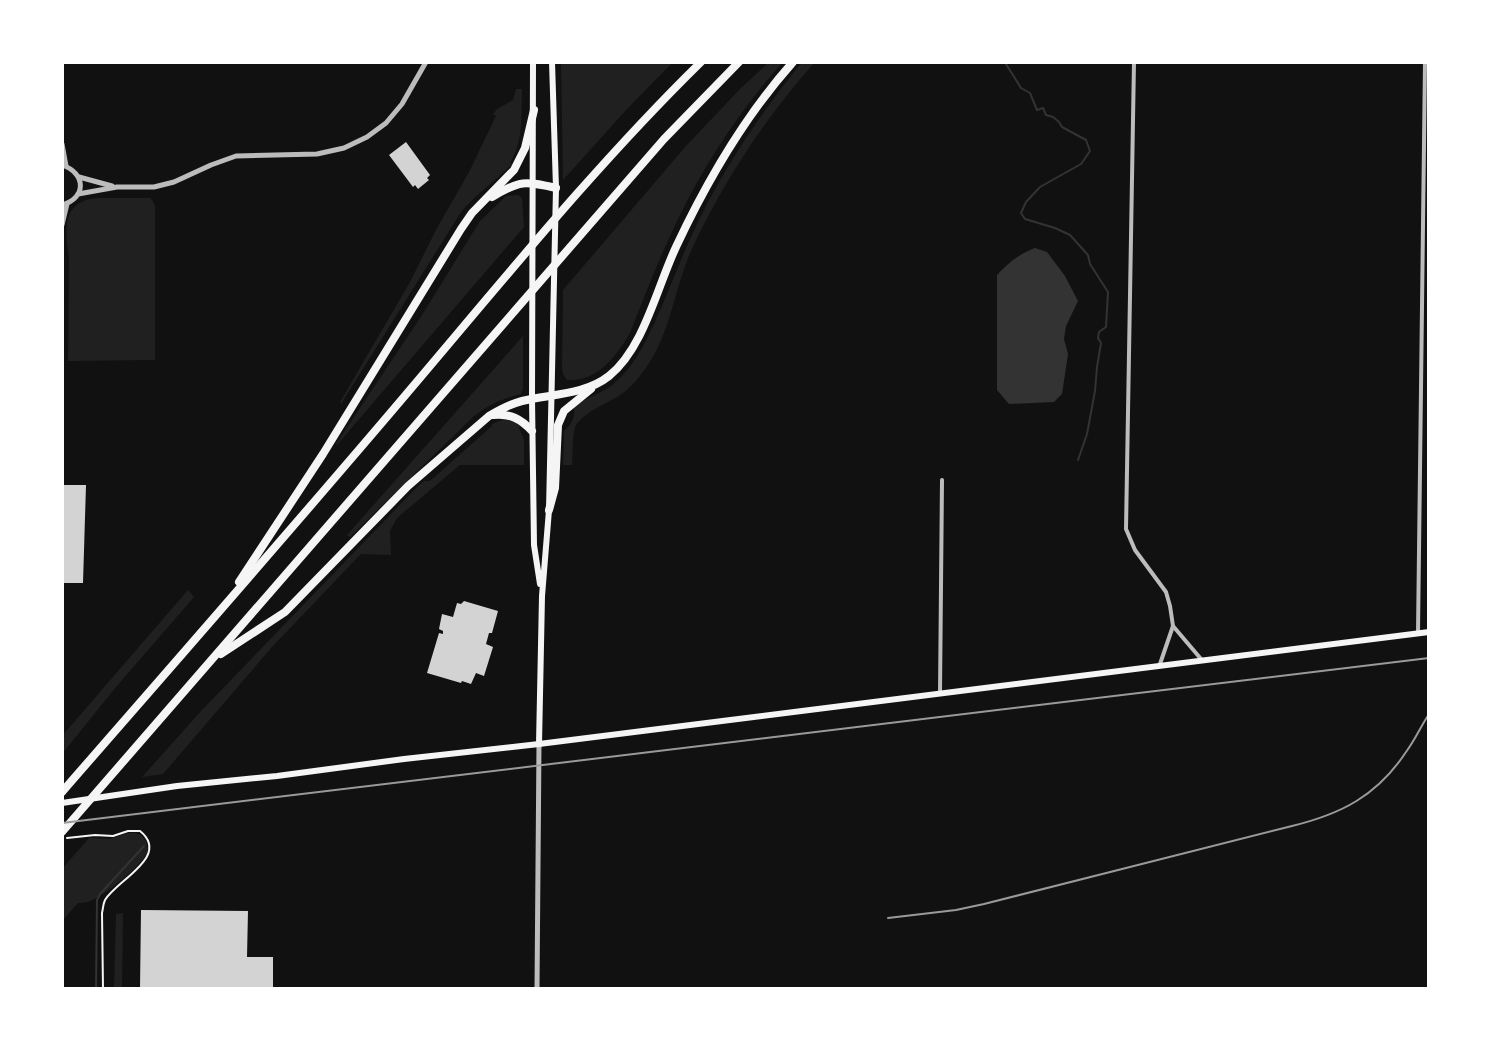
<svg xmlns="http://www.w3.org/2000/svg" width="1491" height="1051" viewBox="0 0 1491 1051" font-family="Karla,sans-serif">
  <style>
    .green { fill: #202020 }
    .water { fill: #333 }
    .lines { fill: none; stroke-linecap: round; stroke-linejoin: round }
    .stream { stroke: #333; stroke-width: 2 }
    .building { fill: #d3d3d3 }
    .path { stroke: #f5f5f5; stroke-width: 2 }
    .minor { stroke: #bcbcbc; stroke-width: 4 }
    .tertiary { stroke: #bcbcbc; stroke-width: 5 }
    .secondary { stroke: #f5f5f5; stroke-width: 6 }
    .motorway { stroke: #f5f5f5; stroke-width: 8 }
    .rail { stroke: #9a9a9a; stroke-width: 2 }
  </style>
  <rect width="100%" height="100%" fill="#111"/>
  <g class="green">
    <polygon points="561,62 673,62 627,109 563,180"/>
    <path d="M769,62H783C742,107 704,165 678,219C660,256 645,295 630,333C616,357 597,382 567,380L563,374L562,367L563,290L686,146L740,89Z"/>
    <path d="M802,62H815C765,118 723,182 691,251C676,285 670,330 651,360C644,371 634,385 623,393C610,403 581,412 575,428C572,437 573,456 572,465H563L564,431C573,423 575,417 574,405C587,398 600,394 612,385C635,367 646,341 658,315C673,281 685,247 702,214C729,160 764,109 802,62Z"/>
    <path d="M516,89H522C521,114 524,141 510,163L512,164C496,181 476,194 461,212L341,404L340,402L410,282L437,228L469,172L496,116L493,114L497,109L513,100Z"/>
    <polygon points="518,195 522,198 524,227 337,445 336,444 422,315 480,221 506,196"/>
    <path d="M96,198H150L153,201L155,206V360L68,361L69,258C65,231 61,202 96,198Z"/>
    <path d="M523,336V389L521,394C503,398 489,405 474,416L350,537L347,535Z"/>
    <polygon points="504,419 516,422 521,426 519,428 524,440 524,465 460,465 397,518 390,531 391,555 361,554 272,647 163,774 142,777 202,710 418,486 424,481 430,481 492,426 492,424"/>
    <polygon points="188,590 194,597 116,687 62,754 62,736"/>
    <path d="M129,833C136,833 141,833 145,840C147,843 148,848 147,852C143,865 102,897 90,901C85,903 83,903 78,903L62,921V869L89,838L109,839Z"/>
    <polygon points="123,913 122,989 114,989 116,914"/>
  </g>
  <path class="water" d="M1035,248L1047,252L1065,276L1078,301L1066,326L1064,339L1068,354L1062,394L1054,402L1009,404L997,390V275C1008,263 1019,254 1035,248Z"/>
  <g class="lines">
    <g class="stream">
      <polyline points="1006,64 1021,88 1030,93 1037,110 1043,108 1046,115 1053,117 1059,122 1062,127 1086,140 1090,151 1081,164 1040,187 1026,202 1021,213 1025,219 1055,228 1070,235 1088,255 1090,264 1108,292 1106,327 1099,332 1098,338 1101,343 1097,367 1095,391 1087,434 1078,460"/>
      <polyline points="96,989 97,900 100,894 144,846"/>
    </g>
  </g>
  <g class="building">
    <polygon points="406,142 430,175 427,178 429,180 418,189 415,185 413,187 389,155"/>
    <polygon points="62,485 86,485 83,583 62,583"/>
    <polygon points="464,601 498,611 492,633 489,633 486,644 493,647 484,676 476,673 471,684 462,681 461,683 427,673 439,633 443,634 443,631 439,629 442,614 453,617 457,603 461,604"/>
    <polygon points="141,910 248,911 247,957 273,957 273,989 140,988"/>
  </g>
  <g class="lines">
    <path class="path" d="M67,838L95,835L113,836L128,831H140C171,856 117,880 105,900C103,904 103,909 102,913L103,989"/>
    <g class="minor">
      <polyline points="1134,62 1126,529 1135,550 1166,592 1170,606 1173,626 1160,664"/>
      <polyline points="1173,626 1201,659"/>
      <polyline points="1418,633 1425,62"/>
      <polyline points="940,693 942,480"/>
    </g>
    <g class="tertiary">
      <polyline points="62,144 66,166"/>
      <path d="M62,165C86,173 87,198 62,205"/>
      <polyline points="79,177 112,186"/>
      <polyline points="78,194 117,187 154,187 174,182 211,165 236,156 317,154 344,148 367,137 386,123 402,104 426,62"/>
      <polyline points="62,225 67,204"/>
      <polyline points="537,989 539,744"/>
    </g>
    <g class="secondary">
      <polyline points="533,62 532,399 534,545 540,584"/>
      <polyline points="539,744 542,596 549,510 556,188 552,62"/>
      <polyline points="62,803 177,786 277,776 404,759 539,744 1429,632"/>
    </g>
    <g class="motorway">
      <path d="M492,197C520,180 525,181 556,188"/>
      <path d="M493,415C510,413 521,419 532,431"/>
      <polyline points="549,510 555,488 558,425 564,411 591,389"/>
      <polyline points="239,582 323,454 461,229 472,213 514,170 525,148 534,110"/>
      <path d="M221,654L285,612L408,486L489,416C499,410 510,404 522,401C551,394 585,395 609,376C644,348 657,287 676,247C707,181 744,117 793,62"/>
      <path d="M62,792C176,661 291,530 403,398C500,284 594,167 701,62"/>
      <polyline points="62,832 664,139 739,62"/>
    </g>
    <g class="rail">
      <polyline points="62,823 1429,658"/>
      <path d="M888,918L956,910L984,904L1292,826C1341,814 1377,796 1406,752C1415,740 1421,726 1429,714"/>
    </g>
  </g>
  <rect width="1491" height="1051" fill="none" stroke="#ffffff" stroke-width="128"/>
</svg>
